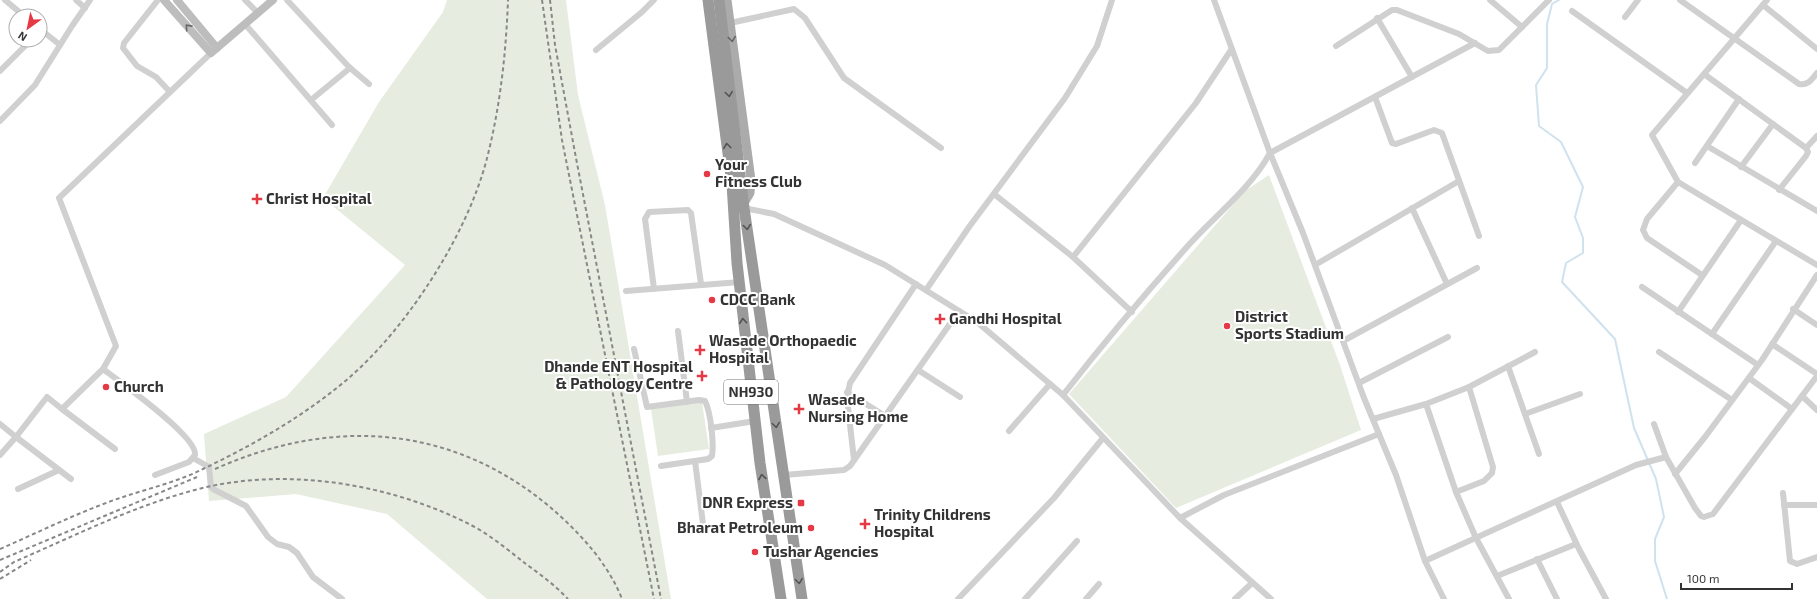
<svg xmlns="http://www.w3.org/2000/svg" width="1817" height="599" viewBox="0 0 1817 599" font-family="'Exo 2',sans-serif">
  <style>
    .green { fill: #e6ecdf }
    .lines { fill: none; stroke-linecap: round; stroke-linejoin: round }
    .stream { stroke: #cfe2ee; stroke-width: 2 }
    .street { stroke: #d0d0d0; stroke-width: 6 }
    .secondary { stroke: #bdbdbd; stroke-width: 8 }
    .primary { stroke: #ababab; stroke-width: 9 }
    .highway { stroke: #9a9a9a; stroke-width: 11 }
    .rail { stroke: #888; stroke-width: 2; stroke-dasharray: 4 3; stroke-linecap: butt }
    .oneway { stroke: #6a6a6a }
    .oneway2 { stroke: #636363 }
    .oneway3 { stroke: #525252 }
    .poi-dot { fill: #e63946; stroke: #fff; stroke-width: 1.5 }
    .labels { text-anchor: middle; stroke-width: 4; stroke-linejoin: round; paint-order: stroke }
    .shield { fill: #fff; stroke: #707070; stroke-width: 1 }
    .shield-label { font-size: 14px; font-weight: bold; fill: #333 }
    .poi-label { font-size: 15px; font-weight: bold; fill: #333; stroke: #fff; text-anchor: start }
  </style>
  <rect width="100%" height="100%" fill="#fff"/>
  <g class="green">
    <polygon points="447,0 566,0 578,95 605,205 671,599 487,599 387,514 296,494 209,501 204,434 286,397 405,265 323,198 379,102 443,12"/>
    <polygon points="1269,175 1340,365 1361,430 1176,508 1069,394 1245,191"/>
    <polygon points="702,402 709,449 658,456 651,409"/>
  </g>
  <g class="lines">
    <polyline class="stream" points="1559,0 1552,4 1547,24 1547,68 1536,85 1539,126 1561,142 1583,187 1575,217 1583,238 1583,253 1566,263 1562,282 1615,339 1634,428 1656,479 1664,517 1655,539 1655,561 1667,599"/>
    <g class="street">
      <polyline points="5,0 24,16"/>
      <polyline points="76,0 85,8"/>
      <polyline points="158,0 124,43 123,48 137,66 156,77 170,92"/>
      <polyline points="245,0 258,13"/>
      <polyline points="287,0 349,67 369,84"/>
      <polyline points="1214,0 1270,153 1303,233 1364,398 1396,475 1425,561 1444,599"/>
      <polyline points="1490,0 1522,27"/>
      <path d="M1680,0L1799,84C1808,86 1812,79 1817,73"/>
      <polyline points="1767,0 1652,135 1678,182 1817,265"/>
      <polyline points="1763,5 1817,49"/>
      <polyline points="1572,11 1687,93"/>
      <polyline points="1625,17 1638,0"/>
      <polyline points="1377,18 1412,77"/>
      <polyline points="730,23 794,9 805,18 844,78 941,148"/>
      <polyline points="245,24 332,125"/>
      <polyline points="40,29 60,45"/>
      <polyline points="1336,46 1392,10 1397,10 1459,34 1488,51 1499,50 1549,0"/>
      <polyline points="596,50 642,12 654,0"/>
      <polyline points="0,71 31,40"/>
      <polyline points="1704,74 1806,148 1808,152 1806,156 1779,190"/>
      <polyline points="1375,97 1392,143 1396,144 1434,130 1442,133 1479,236"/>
      <polyline points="311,100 350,68"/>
      <polyline points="0,121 35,85 72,26 90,0"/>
      <polyline points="1707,146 1817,211"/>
      <polyline points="1806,148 1817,136"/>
      <polyline points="1695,163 1739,99"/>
      <polyline points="1741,167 1773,124"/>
      <polyline points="1678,182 1647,219 1643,230 1647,238 1702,275"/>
      <polyline points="994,194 1073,257 1132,312"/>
      <polyline points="744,208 774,214 885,265 977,322 1063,395 1180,518 1224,495 1379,434"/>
      <polyline points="1412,208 1447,284"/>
      <polyline points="1073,257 1196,103 1231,50"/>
      <polyline points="1315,265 1459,181"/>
      <polyline points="1642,287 1758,365"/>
      <polyline points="654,289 645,219 649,212 688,210 691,213 701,284"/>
      <polyline points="926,290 969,227 1065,98 1097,46 1112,0"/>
      <polyline points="626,291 740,282"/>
      <polyline points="1793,309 1817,325"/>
      <polyline points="1678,312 1741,220"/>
      <polyline points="678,331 687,402"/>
      <polyline points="1712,334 1776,241"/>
      <polyline points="1343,341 1477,268"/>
      <polyline points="1772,344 1817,374"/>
      <path d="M634,349L647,407L699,400L705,401C711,413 714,444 712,456L708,459L661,466"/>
      <polyline points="1659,352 1732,400"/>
      <polyline points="1508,366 1539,454"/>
      <path d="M103,369C119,381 198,437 195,455L189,462L155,475"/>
      <polyline points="918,370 960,397"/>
      <polyline points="1749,378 1792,409"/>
      <polyline points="1359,383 1448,337"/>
      <polyline points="847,392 885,416"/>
      <path d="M1063,395C1102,345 1143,296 1186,248C1213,217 1250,190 1270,153L1475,43"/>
      <polyline points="1802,396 1817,410"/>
      <polyline points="1426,404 1456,492 1476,538 1509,599"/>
      <polyline points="62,409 115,449"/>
      <polyline points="1525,414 1580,394"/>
      <polyline points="1373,419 1426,404 1469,387 1535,352"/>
      <polyline points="0,424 16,437 47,397 62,409 103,369 116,346 59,198 211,53"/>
      <polyline points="1654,424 1666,457 1695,508 1701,516 1704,517 1713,514 1817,376"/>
      <polyline points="711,428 755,421"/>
      <polyline points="1009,431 1050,384"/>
      <polyline points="0,455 16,437 71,479"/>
      <polyline points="193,458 209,467 211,487 213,489 246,506 268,537 277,544 289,547 297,553 313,577 342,599"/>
      <polyline points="854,460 847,398 850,383 916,284"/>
      <polyline points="695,461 704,532"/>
      <polyline points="1675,474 1705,437 1762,360 1817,275"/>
      <polyline points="784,475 844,470 850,466 959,311"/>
      <polyline points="18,489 59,470"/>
      <polyline points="1456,492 1484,481 1492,473 1493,467 1469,387"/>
      <polyline points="1783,493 1790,561 1797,564 1817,557"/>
      <polyline points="1557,502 1579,549 1606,599"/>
      <polyline points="1784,505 1817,505"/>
      <polyline points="1180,518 1271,599"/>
      <polyline points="1537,559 1557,599"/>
      <polyline points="1425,561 1636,465 1666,457"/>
      <polyline points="1497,576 1576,544"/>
      <polyline points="958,599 1054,498 1103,438"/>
      <polyline points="1025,599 1077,541"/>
      <polyline points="1086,599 1099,584"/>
      <polyline points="1235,599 1252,583"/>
    </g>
    <g class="secondary">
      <polyline points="164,0 211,53 273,0"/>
      <polyline points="177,0 217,48"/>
    </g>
    <polyline class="primary" points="727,0 751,180 750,193 744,203"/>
    <g class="highway">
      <polyline points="708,0 732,184 737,263 760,463 781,599"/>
      <polyline points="719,0 744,208 802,599"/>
    </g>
    <g class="rail">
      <polyline points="542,0 562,140 654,599"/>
      <polyline points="550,0 555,45 576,158 661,599"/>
      <path d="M215,469C331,417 451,424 550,507C579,532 608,563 622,599"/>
      <path d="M0,549C39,532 77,513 117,499C146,489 178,482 205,468C257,443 307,414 350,377C408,326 466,236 486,162C500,109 506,54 508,0"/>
      <polyline points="0,560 197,477"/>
      <path d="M0,572L14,562C72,537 129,508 191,491C279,466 385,482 467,523C488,533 508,550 526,564C541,575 556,586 568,599"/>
      <polyline points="0,579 31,560"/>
    </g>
  </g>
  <defs><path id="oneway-chevron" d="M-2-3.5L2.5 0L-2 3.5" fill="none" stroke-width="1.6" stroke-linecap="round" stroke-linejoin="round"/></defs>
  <use class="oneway" href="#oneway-chevron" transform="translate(188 27) rotate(-132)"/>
  <use class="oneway2" href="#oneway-chevron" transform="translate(732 39) rotate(82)"/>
  <g class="oneway3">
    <use href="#oneway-chevron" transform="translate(729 94) rotate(82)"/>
    <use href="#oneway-chevron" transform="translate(727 146) rotate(-97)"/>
    <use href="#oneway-chevron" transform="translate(747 227) rotate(82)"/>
    <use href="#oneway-chevron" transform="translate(743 321) rotate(-95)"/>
    <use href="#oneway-chevron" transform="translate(776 425) rotate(82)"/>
    <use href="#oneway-chevron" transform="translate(762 477) rotate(-99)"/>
    <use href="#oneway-chevron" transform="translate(799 581) rotate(82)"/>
  </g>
  <g class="poi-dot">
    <circle cx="707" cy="174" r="4"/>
    <path d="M255 193h4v4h4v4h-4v4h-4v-4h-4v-4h4z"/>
    <circle cx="712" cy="300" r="4"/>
    <path d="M938 313h4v4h4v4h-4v4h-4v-4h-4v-4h4z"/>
    <circle cx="1227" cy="326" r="4"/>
    <path d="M698 344h4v4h4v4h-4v4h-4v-4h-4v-4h4z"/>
    <path d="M700 370h4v4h4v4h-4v4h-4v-4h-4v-4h4z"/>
    <circle cx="106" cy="387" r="4"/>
    <path d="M797 403h4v4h4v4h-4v4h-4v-4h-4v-4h4z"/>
    <rect x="797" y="499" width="8" height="8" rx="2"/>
    <path d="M863 518h4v4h4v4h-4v4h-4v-4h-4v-4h4z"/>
    <circle cx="811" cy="528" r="4"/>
    <circle cx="755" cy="552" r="4"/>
  </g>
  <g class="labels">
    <rect class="shield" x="724" y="380" width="54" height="24" rx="3"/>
    <g class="shield-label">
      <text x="751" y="397">NH930</text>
    </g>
    <g class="poi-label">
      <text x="715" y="170">Your<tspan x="715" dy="17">Fitness Club</tspan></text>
      <text x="266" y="204">Christ Hospital</text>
      <text x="720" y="305">CDCC Bank</text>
      <text x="1235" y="322">District<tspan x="1235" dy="17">Sports Stadium</tspan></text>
      <text x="949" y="324">Gandhi Hospital</text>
      <text x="709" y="346">Wasade Orthopaedic<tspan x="709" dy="17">Hospital</tspan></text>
      <text x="693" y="372" text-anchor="end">Dhande ENT Hospital<tspan x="693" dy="17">&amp; Pathology Centre</tspan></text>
      <text x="114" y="392">Church</text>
      <text x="808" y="405">Wasade<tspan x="808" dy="17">Nursing Home</tspan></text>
      <text x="793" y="508" text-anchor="end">DNR Express</text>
      <text x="874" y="520">Trinity Childrens<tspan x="874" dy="17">Hospital</tspan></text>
      <text x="803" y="533" text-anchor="end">Bharat Petroleum</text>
      <text x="763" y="557">Tushar Agencies</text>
    </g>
  </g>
  <g transform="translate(28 28) rotate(213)"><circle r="19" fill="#ffffff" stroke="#adadad"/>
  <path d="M0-3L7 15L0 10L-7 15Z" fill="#e63946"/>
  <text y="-6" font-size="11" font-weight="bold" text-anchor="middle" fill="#333333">N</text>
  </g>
  <path d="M1681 583v6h111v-6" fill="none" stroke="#333333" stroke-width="2"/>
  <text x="1687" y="583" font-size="12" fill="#333333" stroke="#ffffff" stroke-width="3" paint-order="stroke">100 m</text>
</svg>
